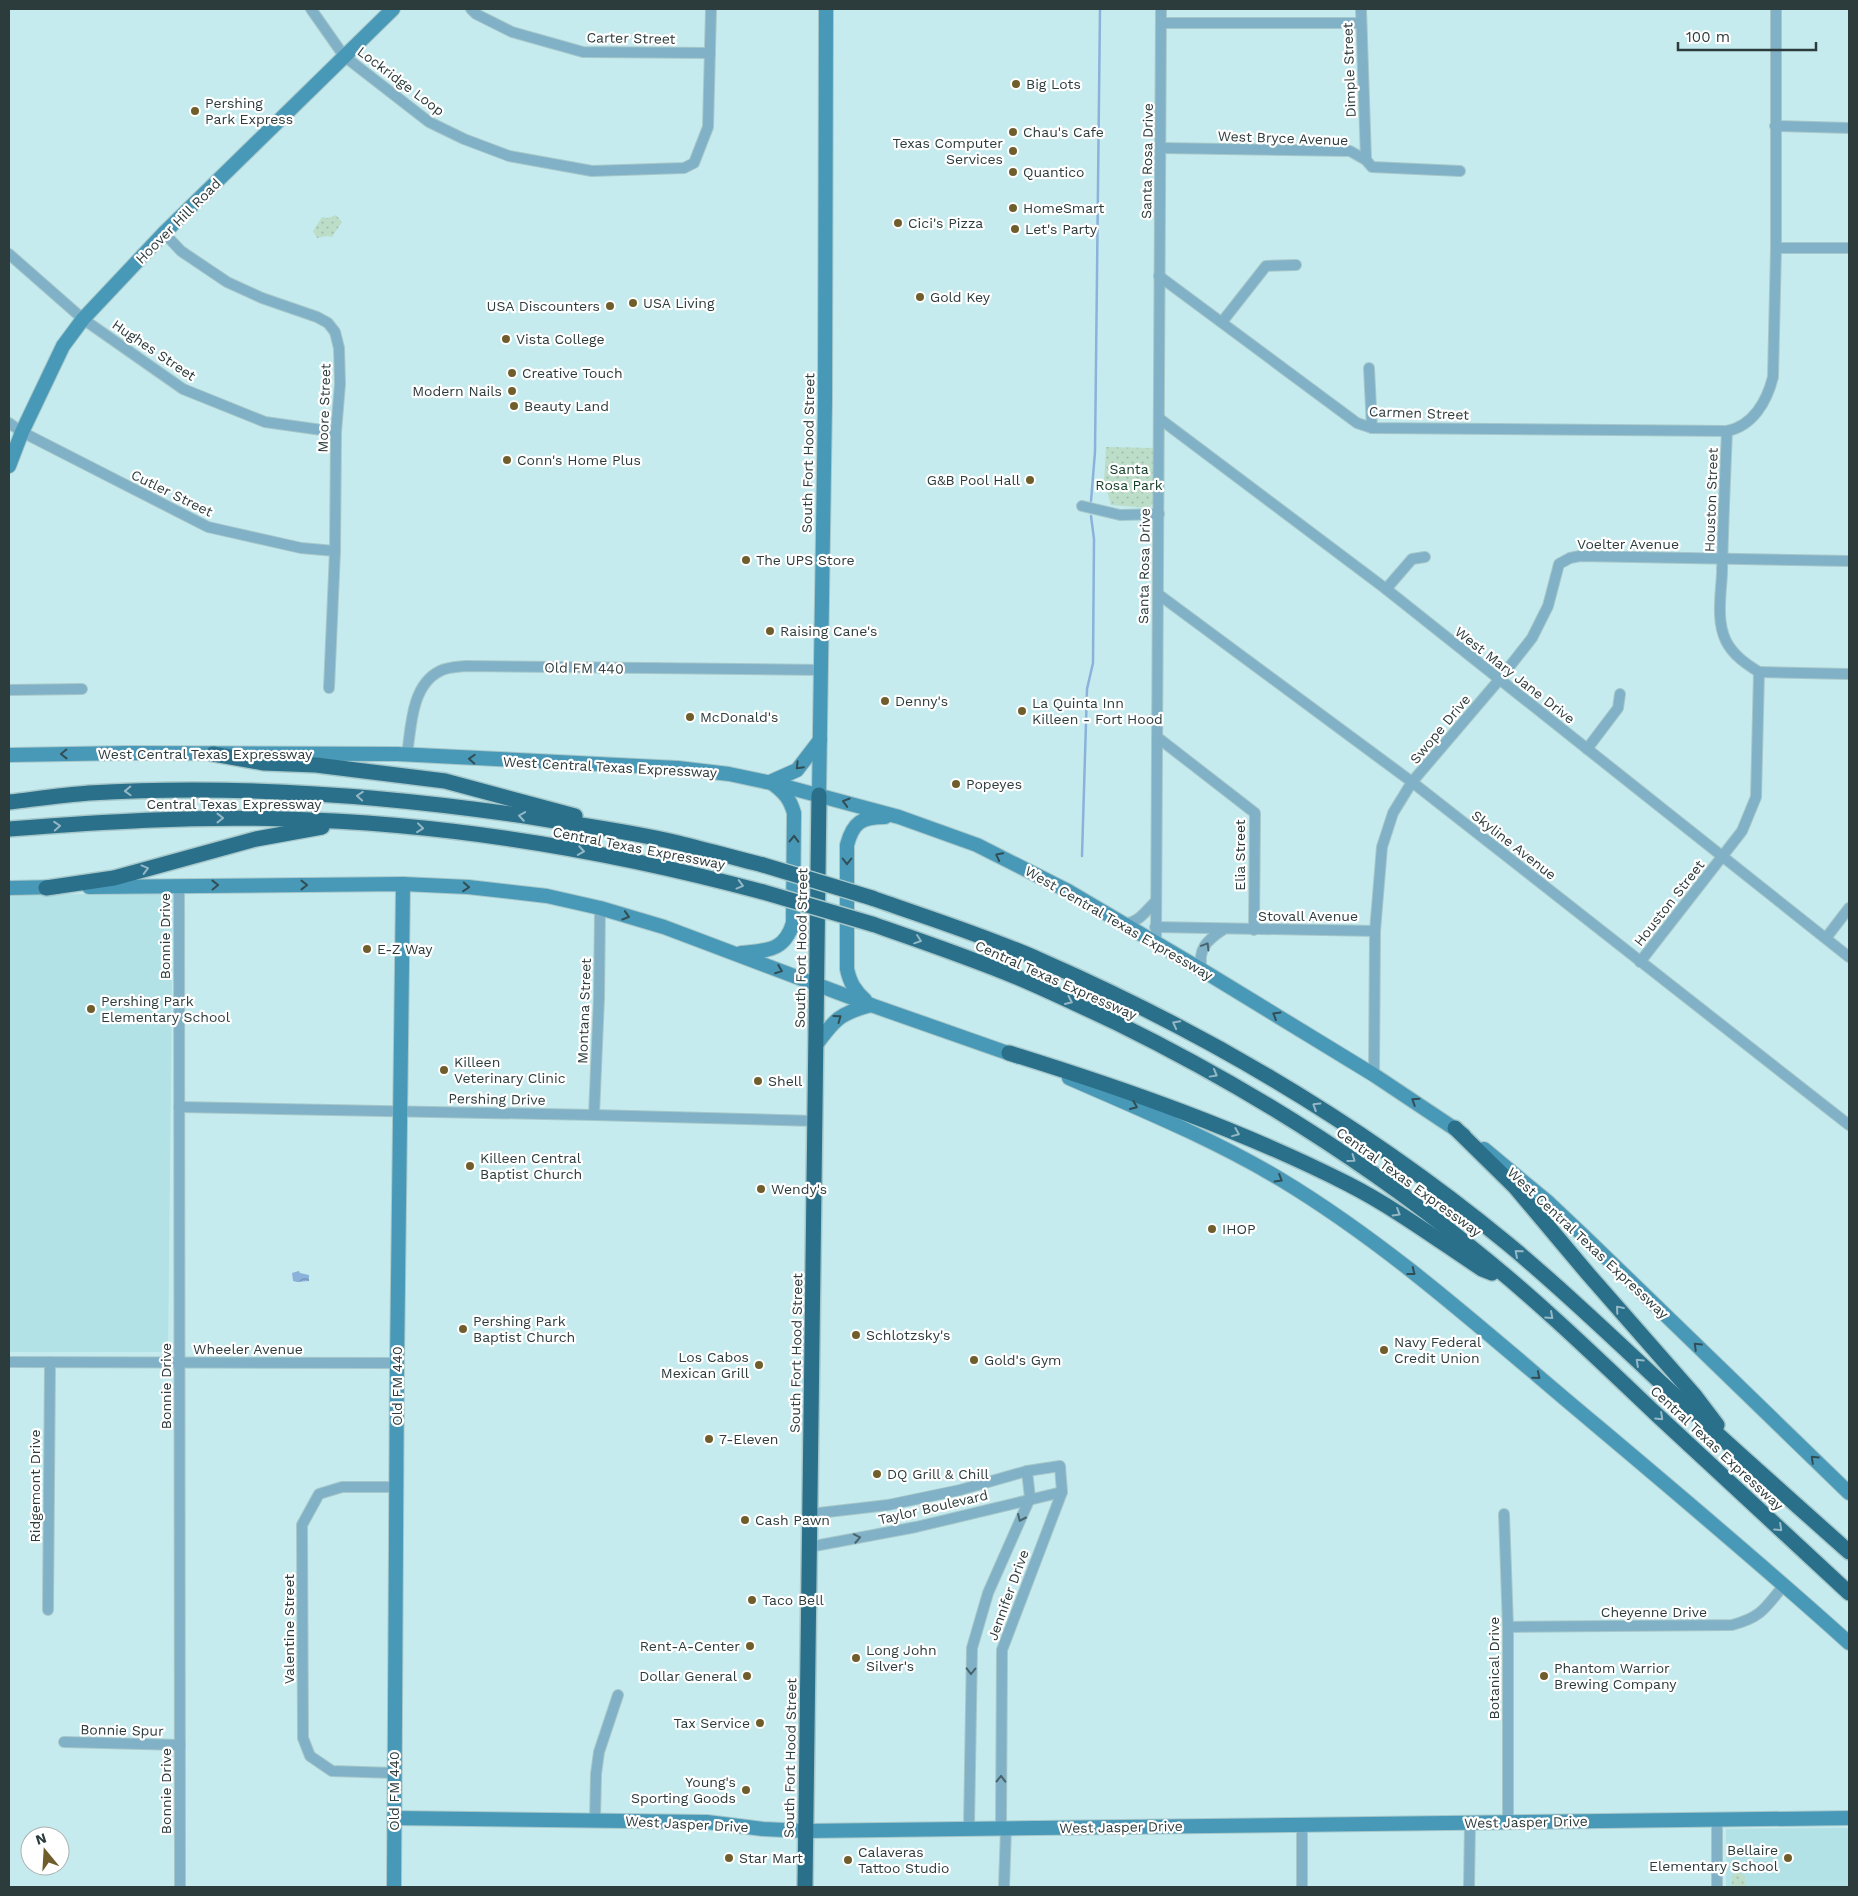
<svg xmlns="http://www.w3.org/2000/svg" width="1858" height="1896" viewBox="0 0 1858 1896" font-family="'Work Sans',sans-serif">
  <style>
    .built { fill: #b2e1e6 }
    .park { fill: url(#park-dots) }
    .water { fill: url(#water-waves) }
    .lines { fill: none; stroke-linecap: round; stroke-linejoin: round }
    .stream { stroke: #8ab2db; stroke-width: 2.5 }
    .street-casing { stroke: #a7c8ca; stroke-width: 12 }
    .secondary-casing { stroke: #a7c8ca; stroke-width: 16 }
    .highway-casing { stroke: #a7c8ca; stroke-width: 18 }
    .street { stroke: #80b1c6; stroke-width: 10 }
    .secondary { stroke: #4898b7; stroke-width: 14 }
    .highway { stroke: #2a708b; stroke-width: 15 }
    .highway-bridge-casing { stroke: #a7c8ca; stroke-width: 18; stroke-linecap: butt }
    .highway-bridge { stroke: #2a708b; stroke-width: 15 }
    .oneway { stroke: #324e55 }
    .oneway2 { stroke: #94b8c5 }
    .oneway3 { stroke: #49646c }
    .poi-dot { fill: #6f5d2b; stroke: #fff; stroke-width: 2 }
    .labels { text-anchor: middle; stroke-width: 4.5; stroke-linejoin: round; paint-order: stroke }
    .street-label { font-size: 14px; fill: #2c3b3c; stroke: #fff }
    .poi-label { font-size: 14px; fill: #2c3b3c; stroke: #fff; text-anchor: start }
    .park-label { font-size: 14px; fill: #113d27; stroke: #fff }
  </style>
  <defs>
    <pattern id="park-dots" width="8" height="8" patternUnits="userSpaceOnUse" patternTransform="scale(1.25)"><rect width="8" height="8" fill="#bcdec9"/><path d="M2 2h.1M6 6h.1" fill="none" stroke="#a2bfae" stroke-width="1.8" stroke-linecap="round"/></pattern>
    <pattern id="water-waves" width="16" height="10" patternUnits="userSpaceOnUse" patternTransform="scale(1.25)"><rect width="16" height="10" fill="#8ab2db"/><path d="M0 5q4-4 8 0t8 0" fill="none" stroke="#7192b3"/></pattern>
  </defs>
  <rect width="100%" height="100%" fill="#c6ebee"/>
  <g class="built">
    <polygon points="173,893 168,1352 9,1352 9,895"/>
    <polygon points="1849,1828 1849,1887 1726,1887 1726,1829"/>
  </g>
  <g class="park">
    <polygon points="336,215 342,222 332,237 327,236 317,238 313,231 322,217 328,218"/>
    <polygon points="1106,447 1153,448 1153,503 1149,508 1111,505 1104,481"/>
    <polygon points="1738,1871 1745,1876 1746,1887 1732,1887 1732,1876 1734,1872"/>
  </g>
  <polygon class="water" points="299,1271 300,1273 309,1275 309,1281 297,1282 293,1281 292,1273"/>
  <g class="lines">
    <g class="stream">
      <polyline points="1091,501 1095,452 1100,9"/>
      <polyline points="1082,856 1087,689 1093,663 1094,539 1091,516"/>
    </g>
    <g class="street-casing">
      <g id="street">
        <polyline points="311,9 344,56 429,122 464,139 509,156 592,171 684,168 694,163 708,127 711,9"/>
        <polyline points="471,9 476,14 512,32 583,52 710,53"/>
        <polyline points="1361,9 1366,160"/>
        <polyline points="1161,23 1361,23"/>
        <polyline points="1775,126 1849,128"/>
        <polyline points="1161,148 1350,151 1366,160 1372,167 1460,171"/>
        <polyline points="164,233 181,251 227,282 262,298 317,317 328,323 335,332 339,348 340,384 336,432 335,551 329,688"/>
        <polyline points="1776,248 1849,248"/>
        <polyline points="9,254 83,319 183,389 265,422 336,432"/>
        <polyline points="1159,276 1357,423 1372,428 1727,431"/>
        <polyline points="1222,322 1266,266 1296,265"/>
        <polyline points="1369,368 1372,428"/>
        <polyline points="1160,419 1386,589 1849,957"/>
        <polyline points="9,423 22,432 208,527 301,548 335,551"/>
        <polyline points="1082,506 1120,515 1159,514"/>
        <polyline points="1386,589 1412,559 1425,557"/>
        <polyline points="1158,594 1412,782 1849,1125"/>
        <path d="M1759,672C1746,664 1733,655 1726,641C1716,621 1721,594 1722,573C1723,526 1725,478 1727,431C1753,426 1767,401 1773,377L1776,248V9"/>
        <polyline points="1759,672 1849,674"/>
        <polyline points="9,690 82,689"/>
        <polyline points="1157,737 1255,813 1254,930"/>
        <polyline points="1587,749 1618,708 1620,694"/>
        <path d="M407,755C411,728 411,685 440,671C448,667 458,667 466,666L822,670"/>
        <polyline points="179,886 180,1887"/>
        <path d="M1125,924C1139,922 1146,911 1156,901"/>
        <polyline points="1155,927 1375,931"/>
        <polyline points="1826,938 1849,908"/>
        <polyline points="1156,943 1161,9"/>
        <polyline points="1640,962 1742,831 1756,797 1759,672"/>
        <path d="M1202,970C1197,949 1207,940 1224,929"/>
        <polyline points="1374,1075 1375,931 1382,847 1393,813 1412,782 1499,680 1532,638 1548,606 1559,564 1570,558 1580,556 1849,561"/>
        <polyline points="179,1107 594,1115 815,1121"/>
        <polyline points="594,1115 599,998 600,908"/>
        <polyline points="9,1362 397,1363"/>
        <polyline points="810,1514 888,1505 960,1490 1027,1471 1060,1466 1062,1492 1002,1650 1001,1828"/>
        <polyline points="1504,1514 1508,1627 1508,1822"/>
        <polyline points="809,1547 916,1527 1062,1492"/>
        <polyline points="48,1610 50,1362"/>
        <path d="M1508,1627L1732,1625C1762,1617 1765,1608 1784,1585"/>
        <polyline points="64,1742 180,1745"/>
        <polyline points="394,1773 332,1771 310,1756 303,1738 302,1525 319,1494 342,1487 396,1487"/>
        <polyline points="595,1820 596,1774 599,1752 618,1695"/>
        <polyline points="1717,1820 1717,1887"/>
        <polyline points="969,1827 972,1648 988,1593 1030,1498 1027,1471"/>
        <polyline points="1004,1887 1006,1828"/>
        <polyline points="1302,1887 1302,1825"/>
        <polyline points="1469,1887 1470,1823"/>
      </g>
    </g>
    <g class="secondary-casing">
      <g id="secondary">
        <polyline points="9,466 22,432 63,346 83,319 164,233 393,9"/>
        <polyline points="9,755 127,753 397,754 678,768 729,774 776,784 899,817 977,845 1068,891 1202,970 1374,1075 1464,1135"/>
        <polyline points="770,782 797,770 820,740"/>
        <polyline points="819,795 825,401 826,9"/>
        <polyline points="89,887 403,884 468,887 547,896 600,908 664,927 871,1005 1019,1057"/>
        <polyline points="9,888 57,887"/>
        <path d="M741,953C767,950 784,952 793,923L794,813C790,799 785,793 773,784"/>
        <path d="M865,1000C855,991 850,983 847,969V845C853,822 862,817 885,817"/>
        <path d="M816,1045C834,1020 840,1013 871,1005"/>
        <path d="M1069,1078C1140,1109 1213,1139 1280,1179C1383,1241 1473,1321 1565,1399C1660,1479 1756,1559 1849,1643"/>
        <polyline points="1484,1149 1549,1203 1586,1238 1849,1493"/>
        <polyline points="394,1818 707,1822 763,1829 805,1831 1849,1818"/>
        <polyline points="394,1887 397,1363 403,884"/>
      </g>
    </g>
    <g class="highway-casing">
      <g id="highway">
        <polyline points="213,754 264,763 316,765 445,781 575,816"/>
        <path d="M9,802C35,799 62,795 89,793C237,784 384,795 531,817C579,825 627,831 674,842C704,849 734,858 763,865"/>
        <path d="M9,829C101,822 192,816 284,819C445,823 607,850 763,892"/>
        <polyline points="46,888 114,878 256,839 322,827"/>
        <path d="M872,898C928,918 986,936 1040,960C1207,1033 1367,1128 1508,1244C1560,1287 1609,1334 1658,1380C1721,1438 1785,1495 1849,1552"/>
        <path d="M872,924C921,941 971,958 1019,978C1052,992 1085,1008 1117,1023C1243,1085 1363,1160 1472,1248C1536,1299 1596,1357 1655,1413C1720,1473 1784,1533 1849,1593"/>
        <path d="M1009,1053C1125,1089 1239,1129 1348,1184C1395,1208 1438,1240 1482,1269L1492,1273"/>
        <polyline points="1455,1128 1515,1187 1589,1275 1695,1396 1717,1425"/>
        <polyline points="805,1887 819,795"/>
      </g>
    </g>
    <use href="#street" class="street"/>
    <use href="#secondary" class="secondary"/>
    <use href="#highway" class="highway"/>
    <g class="highway-bridge-casing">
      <g id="highway-bridge">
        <polyline points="763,865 872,898"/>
        <polyline points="763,892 872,924"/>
      </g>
    </g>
    <use href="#highway-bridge" class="highway-bridge"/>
  </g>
  <defs><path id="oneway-chevron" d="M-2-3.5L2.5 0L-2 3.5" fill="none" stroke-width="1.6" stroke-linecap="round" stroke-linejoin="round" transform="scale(1.25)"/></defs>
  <g class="oneway">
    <use href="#oneway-chevron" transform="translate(64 754) rotate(179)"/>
    <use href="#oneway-chevron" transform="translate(472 759) rotate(-177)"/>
    <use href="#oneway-chevron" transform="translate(799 766) rotate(134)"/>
    <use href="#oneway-chevron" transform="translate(846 802) rotate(-164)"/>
    <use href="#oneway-chevron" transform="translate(794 839) rotate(-89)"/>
    <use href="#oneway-chevron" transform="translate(999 856) rotate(-153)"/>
    <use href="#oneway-chevron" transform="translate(847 861) rotate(90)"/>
    <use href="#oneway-chevron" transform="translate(215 885) rotate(-1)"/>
    <use href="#oneway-chevron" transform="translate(304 885)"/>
    <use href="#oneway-chevron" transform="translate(466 887) rotate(4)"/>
    <use href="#oneway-chevron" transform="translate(626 916) rotate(17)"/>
    <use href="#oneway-chevron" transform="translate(779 970) rotate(21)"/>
    <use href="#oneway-chevron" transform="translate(1276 1015) rotate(-149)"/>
    <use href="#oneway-chevron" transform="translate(838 1018) rotate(-36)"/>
    <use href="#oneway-chevron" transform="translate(1415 1101) rotate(-147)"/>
    <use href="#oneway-chevron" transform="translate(1134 1106) rotate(23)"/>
    <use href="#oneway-chevron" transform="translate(1279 1179) rotate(31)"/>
    <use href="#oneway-chevron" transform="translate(1412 1272) rotate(38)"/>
    <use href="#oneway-chevron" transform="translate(1697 1346) rotate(-136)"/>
    <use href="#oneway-chevron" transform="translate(1537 1376) rotate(40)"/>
    <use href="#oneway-chevron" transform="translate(1814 1459) rotate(-137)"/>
  </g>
  <g class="oneway2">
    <use href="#oneway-chevron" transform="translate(128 791) rotate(178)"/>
    <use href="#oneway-chevron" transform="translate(360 796) rotate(-176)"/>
    <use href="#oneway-chevron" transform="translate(522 816) rotate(-171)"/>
    <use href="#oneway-chevron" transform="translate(220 818)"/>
    <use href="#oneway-chevron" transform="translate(57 826) rotate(-4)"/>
    <use href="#oneway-chevron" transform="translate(420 828) rotate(6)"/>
    <use href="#oneway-chevron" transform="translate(581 851) rotate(9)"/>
    <use href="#oneway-chevron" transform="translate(145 869) rotate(-15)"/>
    <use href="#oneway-chevron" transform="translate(740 885) rotate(15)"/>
    <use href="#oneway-chevron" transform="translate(918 940) rotate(19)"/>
    <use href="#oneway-chevron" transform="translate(1069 1001) rotate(24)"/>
    <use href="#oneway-chevron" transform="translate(1176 1024) rotate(-152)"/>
    <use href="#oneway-chevron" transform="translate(1214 1074) rotate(29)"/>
    <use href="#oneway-chevron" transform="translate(1316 1106) rotate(-148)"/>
    <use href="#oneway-chevron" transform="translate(1236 1133) rotate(22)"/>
    <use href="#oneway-chevron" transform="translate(1352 1159) rotate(36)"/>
    <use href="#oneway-chevron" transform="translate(1397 1213) rotate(31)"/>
    <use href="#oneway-chevron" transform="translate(1518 1253) rotate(-139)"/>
    <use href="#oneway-chevron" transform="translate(1619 1309) rotate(-131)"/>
    <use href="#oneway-chevron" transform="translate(1550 1316) rotate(42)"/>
    <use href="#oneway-chevron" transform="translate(1639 1362) rotate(-137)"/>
    <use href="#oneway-chevron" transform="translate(1660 1417) rotate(43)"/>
    <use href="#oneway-chevron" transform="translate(1779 1528) rotate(43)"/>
  </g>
  <g class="oneway3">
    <use href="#oneway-chevron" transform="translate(1206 946) rotate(-59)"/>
    <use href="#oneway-chevron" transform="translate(1021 1518) rotate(114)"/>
    <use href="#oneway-chevron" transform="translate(857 1538) rotate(-11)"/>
    <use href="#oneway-chevron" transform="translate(971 1671) rotate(91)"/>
    <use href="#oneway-chevron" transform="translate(1001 1779) rotate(-89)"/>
  </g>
  <g class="poi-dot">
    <circle cx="1016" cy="84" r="5"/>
    <circle cx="195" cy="111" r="5"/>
    <circle cx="1013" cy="132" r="5"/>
    <circle cx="1013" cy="151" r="5"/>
    <circle cx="1013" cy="172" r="5"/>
    <circle cx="1013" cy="208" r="5"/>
    <circle cx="898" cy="223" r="5"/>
    <circle cx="1015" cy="229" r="5"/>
    <circle cx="920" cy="297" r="5"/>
    <circle cx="633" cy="303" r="5"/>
    <circle cx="610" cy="306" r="5"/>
    <circle cx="506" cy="339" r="5"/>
    <circle cx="512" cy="373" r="5"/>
    <circle cx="512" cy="391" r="5"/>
    <circle cx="514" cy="406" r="5"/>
    <circle cx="507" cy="460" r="5"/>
    <circle cx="1030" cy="480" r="5"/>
    <circle cx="746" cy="560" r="5"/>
    <circle cx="770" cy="631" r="5"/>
    <circle cx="885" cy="701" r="5"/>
    <circle cx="1022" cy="711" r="5"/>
    <circle cx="690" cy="717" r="5"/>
    <circle cx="956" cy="784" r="5"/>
    <circle cx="367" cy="949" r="5"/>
    <circle cx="91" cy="1009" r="5"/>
    <circle cx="444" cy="1070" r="5"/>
    <circle cx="758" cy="1081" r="5"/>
    <circle cx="470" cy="1166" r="5"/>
    <circle cx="761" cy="1189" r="5"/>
    <circle cx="1212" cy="1229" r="5"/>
    <circle cx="463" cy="1329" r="5"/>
    <circle cx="856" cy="1335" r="5"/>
    <circle cx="1384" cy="1350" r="5"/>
    <circle cx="974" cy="1360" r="5"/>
    <circle cx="759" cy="1365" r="5"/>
    <circle cx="709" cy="1439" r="5"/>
    <circle cx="877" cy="1474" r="5"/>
    <circle cx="745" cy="1520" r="5"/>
    <circle cx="752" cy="1600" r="5"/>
    <circle cx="750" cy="1646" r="5"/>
    <circle cx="856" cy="1658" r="5"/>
    <circle cx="747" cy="1676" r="5"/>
    <circle cx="1544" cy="1676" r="5"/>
    <circle cx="760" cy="1723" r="5"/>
    <circle cx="746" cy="1790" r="5"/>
    <circle cx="729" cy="1858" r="5"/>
    <circle cx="1788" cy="1858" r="5"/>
    <circle cx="848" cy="1860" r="5"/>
  </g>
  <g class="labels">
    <g class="street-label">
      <text transform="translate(631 38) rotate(1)" y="5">Carter Street</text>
      <text transform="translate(1349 70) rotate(-92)" y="5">Dimple Street</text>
      <text transform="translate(401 81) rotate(37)" y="5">Lockridge Loop</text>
      <text transform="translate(1283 138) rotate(2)" y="5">West Bryce Avenue</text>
      <text transform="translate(1147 161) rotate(-89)" y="5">Santa Rosa Drive</text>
      <text transform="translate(178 221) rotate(-45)" y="5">Hoover Hill Road</text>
      <text transform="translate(154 350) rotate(34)" y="5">Hughes Street</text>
      <text transform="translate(324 408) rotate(-88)" y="5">Moore Street</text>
      <text transform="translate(1419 413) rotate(2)" y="5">Carmen Street</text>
      <text transform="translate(808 453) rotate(-89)" y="5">South Fort Hood Street</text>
      <text transform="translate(172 493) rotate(26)" y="5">Cutler Street</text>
      <text transform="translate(1711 500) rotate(-88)" y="5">Houston Street</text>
      <text x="1628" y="549">Voelter Avenue</text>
      <text transform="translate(1144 566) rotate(-89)" y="5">Santa Rosa Drive</text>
      <text transform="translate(584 668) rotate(1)" y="5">Old FM 440</text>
      <text transform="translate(1515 675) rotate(38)" y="5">West Mary Jane Drive</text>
      <text transform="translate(1440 729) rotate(-50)" y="5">Swope Drive</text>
      <text x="205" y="759">West Central Texas Expressway</text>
      <text transform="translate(610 767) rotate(3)" y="5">West Central Texas Expressway</text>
      <text x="234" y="809">Central Texas Expressway</text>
      <text transform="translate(1514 845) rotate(38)" y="5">Skyline Avenue</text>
      <text transform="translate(639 848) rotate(11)" y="5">Central Texas Expressway</text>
      <text transform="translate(1240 855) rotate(-90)" y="5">Elia Street</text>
      <text transform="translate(1669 903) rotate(-52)" y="5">Houston Street</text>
      <text x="1308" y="921">Stovall Avenue</text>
      <text transform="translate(1119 923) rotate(30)" y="5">West Central Texas Expressway</text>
      <text transform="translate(165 936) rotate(-90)" y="5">Bonnie Drive</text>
      <text transform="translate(801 948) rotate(-89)" y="5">South Fort Hood Street</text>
      <text transform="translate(1056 980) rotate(24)" y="5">Central Texas Expressway</text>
      <text transform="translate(584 1011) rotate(-88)" y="5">Montana Street</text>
      <text transform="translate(497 1099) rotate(1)" y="5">Pershing Drive</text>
      <text transform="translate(1409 1182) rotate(36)" y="5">Central Texas Expressway</text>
      <text transform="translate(1588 1243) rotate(43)" y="5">West Central Texas Expressway</text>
      <text x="248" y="1354">Wheeler Avenue</text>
      <text transform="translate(796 1353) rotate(-89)" y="5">South Fort Hood Street</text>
      <text transform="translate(166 1386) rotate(-90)" y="5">Bonnie Drive</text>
      <text transform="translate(397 1386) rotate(-90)" y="5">Old FM 440</text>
      <text transform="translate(1717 1448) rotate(43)" y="5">Central Texas Expressway</text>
      <text transform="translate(35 1486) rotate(-90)" y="5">Ridgemont Drive</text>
      <text transform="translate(933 1507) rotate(-13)" y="5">Taylor Boulevard</text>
      <text transform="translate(1008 1595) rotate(-70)" y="5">Jennifer Drive</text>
      <text x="1654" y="1617">Cheyenne Drive</text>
      <text transform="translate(289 1629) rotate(-90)" y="5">Valentine Street</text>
      <text transform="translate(1494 1668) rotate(-90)" y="5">Botanical Drive</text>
      <text transform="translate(122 1730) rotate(1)" y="5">Bonnie Spur</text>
      <text transform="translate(790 1758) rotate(-89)" y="5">South Fort Hood Street</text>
      <text transform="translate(166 1791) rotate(-90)" y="5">Bonnie Drive</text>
      <text transform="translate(394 1791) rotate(-90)" y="5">Old FM 440</text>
      <text transform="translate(1526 1822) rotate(-1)" y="5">West Jasper Drive</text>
      <text transform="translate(687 1824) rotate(3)" y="5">West Jasper Drive</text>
      <text transform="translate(1121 1827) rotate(-1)" y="5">West Jasper Drive</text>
    </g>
    <g class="poi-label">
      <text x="1026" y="89">Big Lots</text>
      <text x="205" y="108">Pershing<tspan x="205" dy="16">Park Express</tspan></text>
      <text x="1023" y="137">Chau's Cafe</text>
      <text x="1003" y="148" text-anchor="end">Texas Computer<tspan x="1003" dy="16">Services</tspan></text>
      <text x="1023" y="177">Quantico</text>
      <text x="1023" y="213">HomeSmart</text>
      <text x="908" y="228">Cici's Pizza</text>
      <text x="1025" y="234">Let's Party</text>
      <text x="930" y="302">Gold Key</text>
      <text x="643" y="308">USA Living</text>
      <text x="600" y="311" text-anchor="end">USA Discounters</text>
      <text x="516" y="344">Vista College</text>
      <text x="522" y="378">Creative Touch</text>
      <text x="502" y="396" text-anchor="end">Modern Nails</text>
      <text x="524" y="411">Beauty Land</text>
      <text x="517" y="465">Conn's Home Plus</text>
      <text x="1020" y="485" text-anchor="end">G&amp;B Pool Hall</text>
      <text x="756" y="565">The UPS Store</text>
      <text x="780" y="636">Raising Cane's</text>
      <text x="895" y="706">Denny's</text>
      <text x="1032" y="708">La Quinta Inn<tspan x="1032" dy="16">Killeen - Fort Hood</tspan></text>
      <text x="700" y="722">McDonald's</text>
      <text x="966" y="789">Popeyes</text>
      <text x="377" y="954">E-Z Way</text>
      <text x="101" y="1006">Pershing Park<tspan x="101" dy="16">Elementary School</tspan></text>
      <text x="454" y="1067">Killeen<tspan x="454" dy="16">Veterinary Clinic</tspan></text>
      <text x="768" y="1086">Shell</text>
      <text x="480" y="1163">Killeen Central<tspan x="480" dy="16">Baptist Church</tspan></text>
      <text x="771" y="1194">Wendy's</text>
      <text x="1222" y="1234">IHOP</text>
      <text x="473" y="1326">Pershing Park<tspan x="473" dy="16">Baptist Church</tspan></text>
      <text x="866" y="1340">Schlotzsky's</text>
      <text x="1394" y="1347">Navy Federal<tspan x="1394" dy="16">Credit Union</tspan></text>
      <text x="749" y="1362" text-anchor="end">Los Cabos<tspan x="749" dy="16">Mexican Grill</tspan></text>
      <text x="984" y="1365">Gold's Gym</text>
      <text x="719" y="1444">7-Eleven</text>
      <text x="887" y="1479">DQ Grill &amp; Chill</text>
      <text x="755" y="1525">Cash Pawn</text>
      <text x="762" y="1605">Taco Bell</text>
      <text x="740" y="1651" text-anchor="end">Rent-A-Center</text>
      <text x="866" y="1655">Long John<tspan x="866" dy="16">Silver's</tspan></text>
      <text x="1554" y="1673">Phantom Warrior<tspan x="1554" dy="16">Brewing Company</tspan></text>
      <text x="737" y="1681" text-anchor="end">Dollar General</text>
      <text x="750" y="1728" text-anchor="end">Tax Service</text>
      <text x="736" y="1787" text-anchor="end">Young's<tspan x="736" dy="16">Sporting Goods</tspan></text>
      <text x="1778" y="1855" text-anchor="end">Bellaire<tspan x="1778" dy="16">Elementary School</tspan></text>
      <text x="858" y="1857">Calaveras<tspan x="858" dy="16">Tattoo Studio</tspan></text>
      <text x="739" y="1863">Star Mart</text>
    </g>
    <g class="park-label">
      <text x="1129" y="474">Santa<tspan x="1129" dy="16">Rosa Park</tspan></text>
    </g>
  </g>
  <rect width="1858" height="1896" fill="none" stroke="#2c3b3c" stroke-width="20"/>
  <g transform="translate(45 1851) rotate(342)"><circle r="24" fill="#ffffff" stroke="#abb1b1"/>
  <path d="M0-4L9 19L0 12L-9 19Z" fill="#6f5d2b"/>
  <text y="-8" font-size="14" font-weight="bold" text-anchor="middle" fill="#2c3b3c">N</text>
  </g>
  <path d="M1678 42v8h138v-8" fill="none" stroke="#2c3b3c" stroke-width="2.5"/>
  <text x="1686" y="42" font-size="15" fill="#2c3b3c" stroke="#ffffff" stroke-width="4" paint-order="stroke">100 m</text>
</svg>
